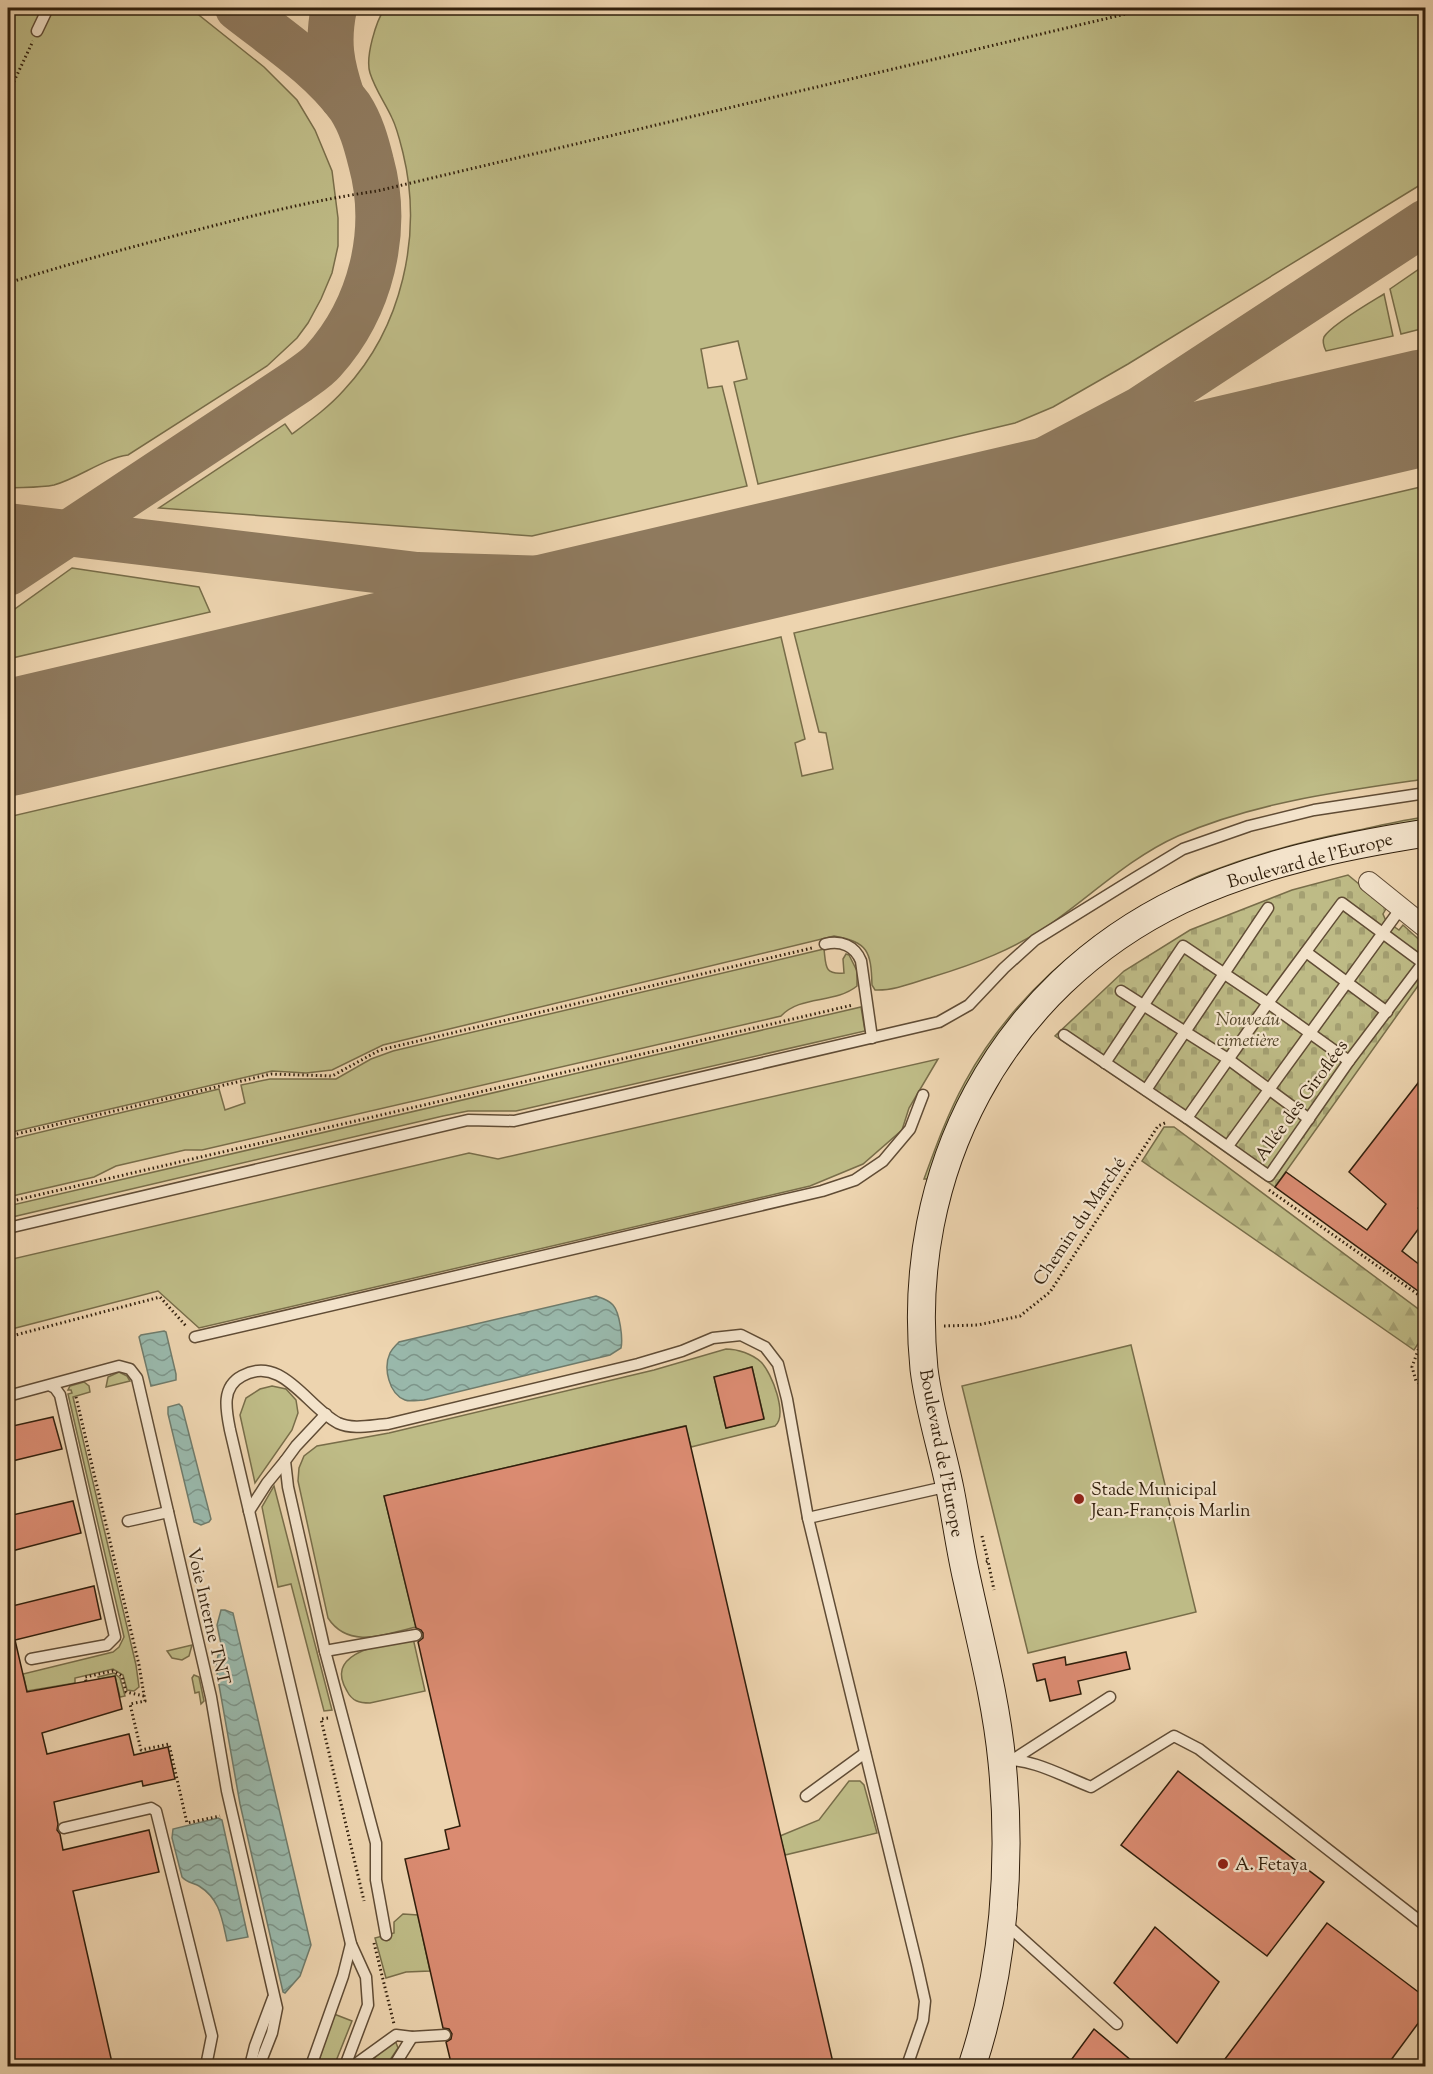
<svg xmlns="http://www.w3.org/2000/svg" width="1433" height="2074" viewBox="0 0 1433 2074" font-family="'Sorts Mill Goudy',serif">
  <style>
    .green { fill: #bebb86; stroke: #786d49; stroke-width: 1.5; fill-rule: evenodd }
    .forest { fill: url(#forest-firs); stroke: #786d49; stroke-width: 1.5 }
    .cemetery { fill: url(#cemetery-stones); stroke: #786d49; stroke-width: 1.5 }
    .water { fill: url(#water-waves); stroke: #6f7b6b; stroke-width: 1.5 }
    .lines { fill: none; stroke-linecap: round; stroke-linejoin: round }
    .taxiway { stroke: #8f7a5e; stroke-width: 46 }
    .runway { stroke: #8f7a5e; stroke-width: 116 }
    .building { fill: #da8b71; stroke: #311f0c; stroke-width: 1.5 }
    .service-casing { stroke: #604c35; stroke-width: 13 }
    .minor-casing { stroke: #604c35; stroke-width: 22 }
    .secondary-casing { stroke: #311f0c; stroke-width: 29 }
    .path { stroke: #311f0c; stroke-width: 3; stroke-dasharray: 1.5 3; stroke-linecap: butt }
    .service { stroke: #f3e3cb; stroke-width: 10 }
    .minor { stroke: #f3e3cb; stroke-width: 20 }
    .secondary { stroke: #f3e3cb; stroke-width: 27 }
    .poi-dot { fill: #8f2418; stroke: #f3e3cb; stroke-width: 2 }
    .labels { text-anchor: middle; stroke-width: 4.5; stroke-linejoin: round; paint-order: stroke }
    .street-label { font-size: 18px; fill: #311f0c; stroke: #f3e3cb }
    .park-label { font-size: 18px; font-style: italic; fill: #54462a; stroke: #f3e3cb }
    .poi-label { font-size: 18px; fill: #311f0c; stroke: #f3e3cb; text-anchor: start }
  </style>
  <defs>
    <pattern id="forest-firs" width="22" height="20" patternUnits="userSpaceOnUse" patternTransform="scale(1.5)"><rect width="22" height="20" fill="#bebb86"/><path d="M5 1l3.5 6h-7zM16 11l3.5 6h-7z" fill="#a4a072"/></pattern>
    <pattern id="cemetery-stones" width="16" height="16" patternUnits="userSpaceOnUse" patternTransform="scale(1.5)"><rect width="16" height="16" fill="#bebb86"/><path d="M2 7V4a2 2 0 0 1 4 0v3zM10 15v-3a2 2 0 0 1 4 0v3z" fill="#a4a072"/></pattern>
    <pattern id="water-waves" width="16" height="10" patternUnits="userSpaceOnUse" patternTransform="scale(1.5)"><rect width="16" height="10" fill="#99b8ab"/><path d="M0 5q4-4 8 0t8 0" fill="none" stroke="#7d958a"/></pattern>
  </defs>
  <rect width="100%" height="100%" fill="#edd4af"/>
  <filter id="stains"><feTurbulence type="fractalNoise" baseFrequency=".00333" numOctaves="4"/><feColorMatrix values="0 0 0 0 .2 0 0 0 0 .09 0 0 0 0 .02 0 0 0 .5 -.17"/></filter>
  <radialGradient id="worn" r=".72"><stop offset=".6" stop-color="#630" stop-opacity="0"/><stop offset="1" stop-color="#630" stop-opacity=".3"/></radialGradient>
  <g class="green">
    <path d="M8,8H190L264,67L297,100L315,130L332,171L338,218V246L332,273L321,299L308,323L297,338L267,366L128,455C104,458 79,478 54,485C40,488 22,487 8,488Z"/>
    <path d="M385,8H1425V182L1128,364L1053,407L1015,423L758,484L734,382L747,379L738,341L701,349L708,388L722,386L747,486L532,536L159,508L285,424L292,434C311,420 329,407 344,390C402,328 423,235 403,153C400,141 397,128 392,118C385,103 375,89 370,73C365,57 376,21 385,8Z"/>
    <polygon points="1425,265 1425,328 1401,334 1390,289"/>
    <path d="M1384,294L1393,336L1326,351C1324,347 1322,342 1324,337C1331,325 1371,302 1384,294Z"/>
    <path d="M1425,486V779C1342,791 1256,802 1178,836C1131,857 1093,894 1052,923C1015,949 975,964 932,977C915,982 894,991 875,990L872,985C871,951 868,942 834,936L383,1045L332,1070L306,1073L272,1071L8,1133V817L781,637L805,739L795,743L802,776L833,769L826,733L819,732L794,633Z"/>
    <polygon points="72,568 199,587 210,612 8,659 8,614"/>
    <path d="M1425,817V822L1338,839L1072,961L931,1179H924C936,1146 948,1113 965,1082C1009,1001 1083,936 1164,894C1176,888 1188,880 1201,875C1250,856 1302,841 1354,831C1378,826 1402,820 1425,817Z"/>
    <path d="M824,949C826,966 824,975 844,973L843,959L846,954L849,955L857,971V986C835,1004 800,995 781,1016L202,1150H185L116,1166L94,1177L8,1197V1140L219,1089L225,1110L245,1103L241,1085L270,1079H336L371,1059L393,1051Z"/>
    <polygon points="861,1007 865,1031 516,1111 468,1111 443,1116 8,1218 8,1206"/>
    <polygon points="938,1059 909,1108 902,1130 863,1164 810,1186 199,1328 158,1291 8,1330 8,1260 469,1153 498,1159"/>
    <polygon points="1131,1345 1196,1612 1028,1653 962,1386"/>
    <path d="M726,1349C738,1349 752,1354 761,1362C772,1373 788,1415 775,1426L691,1447L685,1426L384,1496L416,1627C386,1634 349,1650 328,1618L298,1481L299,1468L304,1456L317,1446L389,1433L654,1370ZM752,1367L764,1418L726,1428L714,1377Z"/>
    <polygon points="119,1372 127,1376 130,1381 106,1387 108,1377"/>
    <polygon points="84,1382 89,1386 90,1392 73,1397 136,1665 139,1687 134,1691 127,1690 123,1675 113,1669 75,1678 75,1683 27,1691 23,1674 113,1652 119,1647 124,1637 68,1394 72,1393 71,1390 68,1390 70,1386"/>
    <polygon points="272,1386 286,1389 296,1400 298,1413 292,1430 255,1483 240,1415 246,1398 260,1389"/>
    <polygon points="274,1486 332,1710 324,1711 291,1584 278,1587 262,1507"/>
    <path d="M413,1638L425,1691L370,1703C359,1703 352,1701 347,1691C322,1650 388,1644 413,1638Z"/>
    <polygon points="192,1645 189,1656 182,1660 172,1658 167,1651"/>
    <polygon points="114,1673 120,1678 125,1696 120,1697 115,1676 99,1679 98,1677"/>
    <polygon points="194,1675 199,1677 204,1701 201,1704 199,1692 195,1693 192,1678"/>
    <polygon points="849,1781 860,1781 864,1785 877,1833 785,1855 780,1836 819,1820"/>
    <polygon points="403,1914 418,1915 430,1971 406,1972 386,1978 375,1938 394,1933 394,1922"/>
    <polygon points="334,2014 352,2021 334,2066 317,2066"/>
    <polygon points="395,2040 398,2048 386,2066 365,2066"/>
  </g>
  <polygon class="forest" points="1164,1127 1174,1127 1425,1314 1425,1333 1414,1350 1142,1161"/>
  <polygon class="cemetery" points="1348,875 1387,907 1383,914 1386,921 1399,930 1403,925 1425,945 1425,976 1275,1187 1165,1110 1055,1036 1124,971 1190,930 1292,890"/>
  <g class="water">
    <path d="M596,1296C602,1298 609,1300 613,1305C620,1313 623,1339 621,1348L610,1355L424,1400C418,1400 410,1402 405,1400C389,1394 383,1368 390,1353C392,1349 395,1346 399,1342Z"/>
    <polygon points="164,1331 166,1332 176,1374 176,1380 151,1386 139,1337 141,1335"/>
    <polygon points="179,1404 182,1407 211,1519 209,1522 201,1525 194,1522 168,1414 168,1407"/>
    <polygon points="221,1610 225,1610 233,1613 311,1945 300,1976 285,1993 283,1992 240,1804 216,1668 218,1655 222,1649 217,1625"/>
    <path d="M218,1818L222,1820L248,1937L227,1941C222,1919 220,1899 199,1886C193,1883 186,1882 182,1877L172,1838L173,1829Z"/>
  </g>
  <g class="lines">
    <g class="taxiway">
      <path d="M334,8C327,42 331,64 342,97"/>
      <polyline points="8,526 417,575 550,579 672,571 776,558 932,508 1035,465 1141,409 1426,222"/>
      <path d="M8,573L298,381C306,375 316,369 323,361C371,308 390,231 371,162C366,142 361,124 350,107C321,67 276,38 238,8"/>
    </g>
    <polyline class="runway" points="8,738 1426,407"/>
  </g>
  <g class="building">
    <polygon points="1425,1074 1425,1198 1418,1208 1425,1214 1425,1220 1402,1251 1425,1269 1425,1296 1275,1187 1286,1172 1367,1230 1386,1204 1349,1172"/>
    <polygon points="752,1367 764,1419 726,1428 714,1377"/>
    <polygon points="53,1417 62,1449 8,1462 8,1427"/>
    <polygon points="686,1426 834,2067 452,2067 446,2042 451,2039 452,2034 449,2029 443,2028 405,1859 449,1849 445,1830 460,1826 418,1642 423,1638 423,1633 421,1630 416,1628 384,1496"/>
    <polygon points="73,1501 81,1533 8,1552 8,1516"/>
    <polygon points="94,1586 101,1619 15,1640 27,1692 115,1676 122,1709 42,1733 47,1754 129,1734 134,1755 168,1747 175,1779 143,1786 142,1781 54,1802 58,1824 57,1830 60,1834 63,1850 149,1830 159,1872 73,1891 113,2067 8,2067 8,1607"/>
    <polygon points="1126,1652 1130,1669 1078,1681 1081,1694 1050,1701 1045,1679 1037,1681 1033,1664 1065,1657 1066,1665"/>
    <polygon points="1178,1771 1324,1882 1267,1956 1121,1845"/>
    <polygon points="1327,1923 1425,1997 1425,2014 1391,2060 1386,2067 1219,2067"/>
    <polygon points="1155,1927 1219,1982 1177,2043 1114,1983"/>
    <polygon points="1094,2029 1139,2067 1066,2067"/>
  </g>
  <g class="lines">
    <g class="service-casing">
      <g id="service">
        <polyline points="37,31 48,8"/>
        <path d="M825,944C841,940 855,946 861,961L872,1038"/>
        <polyline points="1306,952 1387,1012"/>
        <polyline points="1423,963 1349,1061 1269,1176 1187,1118 1268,1003 1342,903 1423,963 1426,965"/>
        <polyline points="1121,991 1228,1059 1309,1119"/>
        <polyline points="1064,1035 1187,1118"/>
        <polyline points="1105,1063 1183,946 1268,1003 1349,1061"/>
        <polyline points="1146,1090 1268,908"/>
        <polyline points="1228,1146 1401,908"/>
        <polyline points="8,1228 468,1120 514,1121 939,1022 969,1005 1004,968 1035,940 1135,878 1183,849 1249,826 1314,810 1426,793"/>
        <polyline points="195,1337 822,1191 855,1180 883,1161 910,1129 923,1095"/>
        <polyline points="8,1396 119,1366 130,1369 137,1378 211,1697 227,1791 277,2008 272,2033 259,2066"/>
        <polyline points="326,1414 296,1446 285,1461 288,1487 325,1651 376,1843 376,1880 386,1935"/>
        <polyline points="249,1511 267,1483 285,1461"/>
        <polyline points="808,1518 949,1486"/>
        <polyline points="128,1521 168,1512"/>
        <polyline points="325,1651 416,1635"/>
        <polyline points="31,1659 107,1645 115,1637 60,1395 55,1388 51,1386"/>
        <polyline points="1014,1759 1110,1697"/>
        <path d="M1003,1761C1028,1756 1067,1778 1091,1787L1174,1736L1199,1749L1426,1926"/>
        <polyline points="806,1796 865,1753"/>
        <polyline points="64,1828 151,1808 156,1811 212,2036 206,2066"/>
        <polyline points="1006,1924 1117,2024"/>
        <polyline points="250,2066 255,2046 273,1998"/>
        <polyline points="311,2066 343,1976 351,1944"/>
        <path d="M345,2066L368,2005L366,1977L351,1944L230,1430C226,1410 221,1387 242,1376C282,1354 307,1407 338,1423C353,1430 372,1425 388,1424L638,1364L682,1351L713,1338L741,1335L765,1347L778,1364L787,1399L808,1518L917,1965L925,2001L923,2020L907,2066"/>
        <polyline points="353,2066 396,2035 412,2037 445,2035"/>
        <polyline points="394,2066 412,2037"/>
      </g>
    </g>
    <g class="minor-casing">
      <polyline id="minor" points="1369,882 1426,928"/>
    </g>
    <g class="secondary-casing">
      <path id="secondary" d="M972,2066C1004,1970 1012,1862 1002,1762C996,1700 980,1640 967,1580C960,1550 956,1519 950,1489C942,1449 929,1410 924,1369C904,1172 1000,987 1181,900C1257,864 1343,846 1426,833"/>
    </g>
    <g class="path">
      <polyline points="8,94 33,41"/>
      <path d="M8,283C68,264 128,248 189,232C251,216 314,200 377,191L1151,8"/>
      <polyline points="8,1136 271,1074 332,1076 380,1050 812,948"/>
      <polyline points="1269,1190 1426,1300"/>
      <polyline points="8,1202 853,1005"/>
      <polyline points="944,1326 978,1325 1020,1316 1050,1292 1158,1126 1167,1122"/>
      <polyline points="1426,1328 1412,1367 1416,1381 1426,1388"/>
      <polyline points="8,1337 160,1297 186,1326"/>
      <polyline points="76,1397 139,1665 145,1701 130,1704 141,1750 169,1744 187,1823 220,1816"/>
      <polyline points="982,1536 988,1561"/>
      <polyline points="986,1562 988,1561 994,1590"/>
      <polyline points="86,1681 85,1677 113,1671 122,1676 126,1692 144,1696"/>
      <polyline points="328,1718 321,1719 364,1901"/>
      <polyline points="374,1943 394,2024"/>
    </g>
    <use href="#service" class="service"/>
    <use href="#minor" class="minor"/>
    <use href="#secondary" class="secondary"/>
  </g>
  <g class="poi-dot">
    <circle cx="1079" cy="1499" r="6"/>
    <circle cx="1223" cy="1864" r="6"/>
  </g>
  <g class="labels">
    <g class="street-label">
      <text transform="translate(1310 860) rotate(-15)" y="6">Boulevard de l'Europe</text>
      <text transform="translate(1301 1100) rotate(-54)" y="6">Allée des Giroflées</text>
      <text transform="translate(1079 1221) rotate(-56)" y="6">Chemin du Marché</text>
      <text transform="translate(942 1453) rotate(79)" y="6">Boulevard de l'Europe</text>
      <text transform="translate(209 1616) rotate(77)" y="6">Voie Interne TNT</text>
    </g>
    <g class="park-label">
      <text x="1248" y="1025">Nouveau<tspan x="1248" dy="21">cimetière</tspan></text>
    </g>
    <g class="poi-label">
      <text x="1091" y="1495">Stade Municipal<tspan x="1091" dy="21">Jean-François Marlin</tspan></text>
      <text x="1235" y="1870">A. Fetaya</text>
    </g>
  </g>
  <rect width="1433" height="2074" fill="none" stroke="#edd4af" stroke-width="30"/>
  <rect x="9" y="9" width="1415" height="2056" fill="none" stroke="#311f0c" stroke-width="3"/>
  <rect x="15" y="15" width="1403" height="2044" fill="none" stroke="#311f0c" stroke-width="1.5"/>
  <rect width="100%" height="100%" filter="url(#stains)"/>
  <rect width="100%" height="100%" fill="url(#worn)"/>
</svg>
